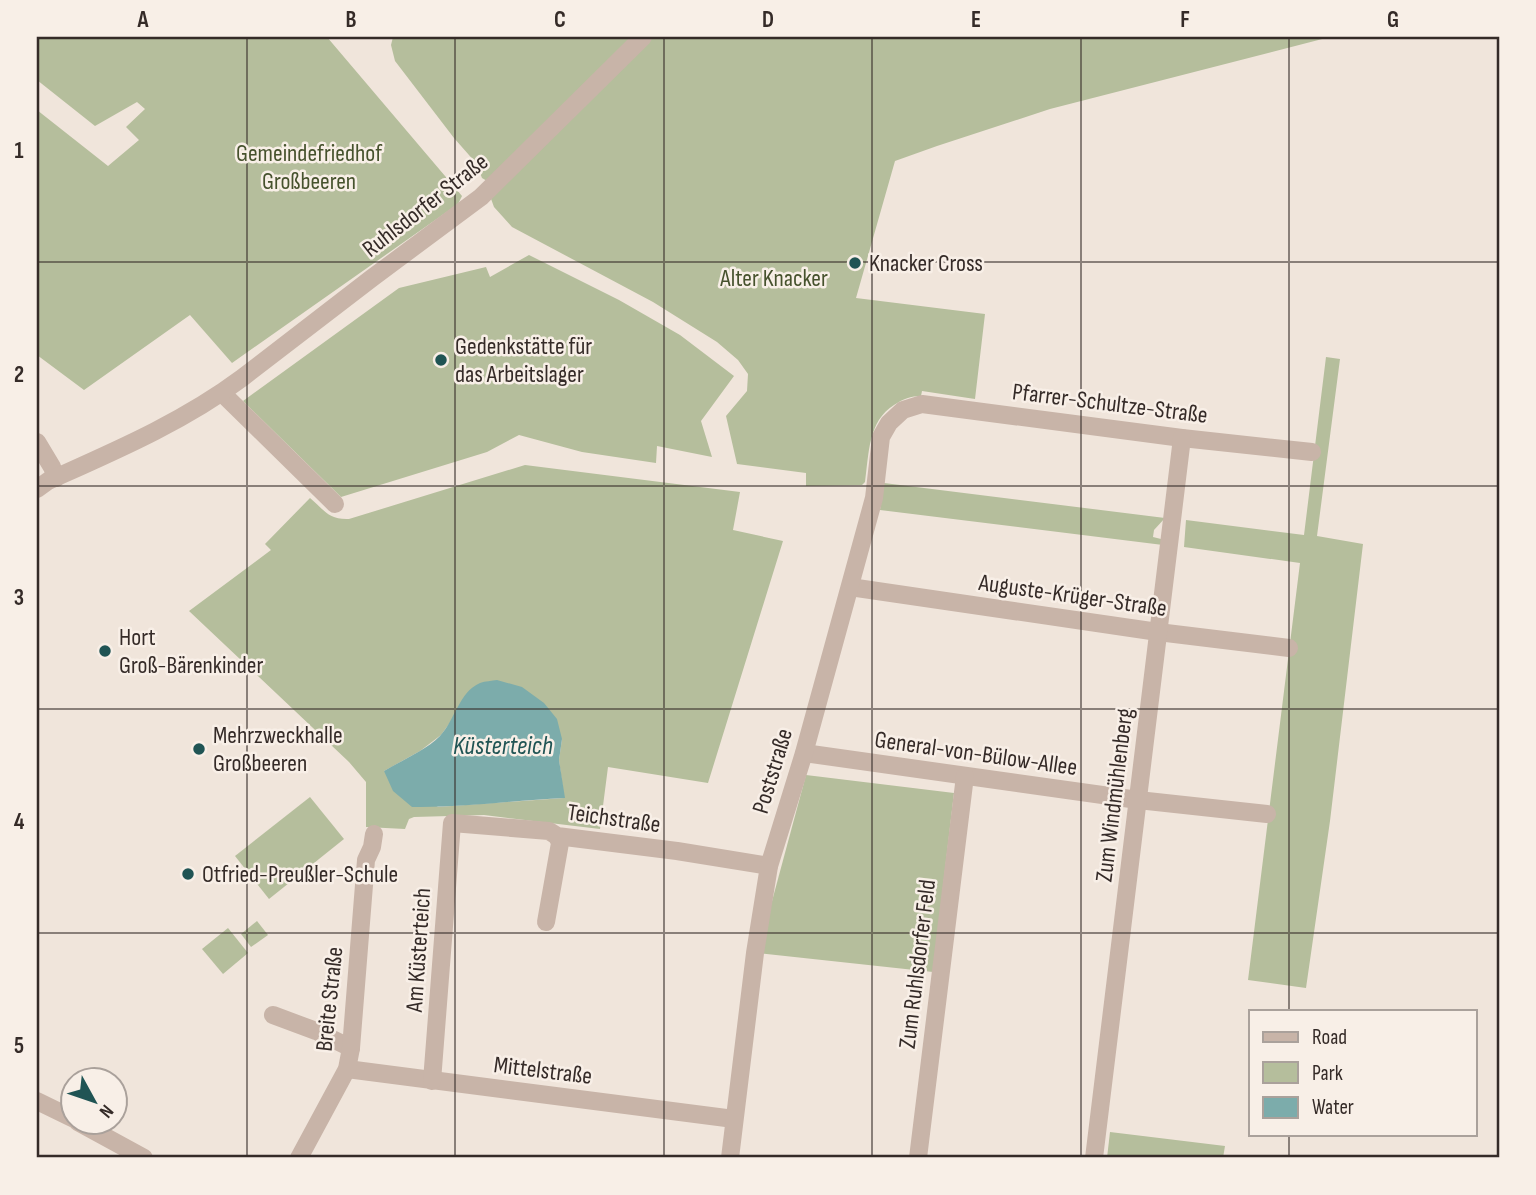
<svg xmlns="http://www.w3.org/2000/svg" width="1536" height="1195" viewBox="0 0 1536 1195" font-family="'Sofia Sans Condensed',sans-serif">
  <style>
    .green { fill: #b5be9c; fill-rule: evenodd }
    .water { fill: #7cacab }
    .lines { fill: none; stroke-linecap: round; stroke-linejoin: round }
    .minor { stroke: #c8b4a8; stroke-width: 18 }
    .grid { fill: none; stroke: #352b28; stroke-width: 2; stroke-opacity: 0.55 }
    .poi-dot { fill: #205454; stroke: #f8efe7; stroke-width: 2.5 }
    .labels { text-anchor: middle; stroke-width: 5; stroke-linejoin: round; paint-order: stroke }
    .park-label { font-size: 24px; fill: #46522d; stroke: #f8efe7 }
    .street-label { font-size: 24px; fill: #352b28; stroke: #f8efe7 }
    .poi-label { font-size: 24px; fill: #352b28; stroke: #f8efe7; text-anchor: start }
    .water-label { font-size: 26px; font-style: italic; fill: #205454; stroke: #f8efe7 }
    .neatline { fill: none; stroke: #352b28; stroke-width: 2.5 }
    .grid-label { font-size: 23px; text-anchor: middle; font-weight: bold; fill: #352b28 }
  </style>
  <rect width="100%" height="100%" fill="#f0e5db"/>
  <g class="green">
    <polygon points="37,37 327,37 462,196 458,204 232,363 190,315 84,390 37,355 37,110 108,166 139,140 126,127 145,109 137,102 95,126 37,80"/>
    <polygon points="393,37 635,37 487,181 482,178 476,163 454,138 395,61 391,45"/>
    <path d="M651,37H1330L1050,109L937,146L895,161L856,298L985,314L975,399L922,391L921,396C911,396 903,399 894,405C868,421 869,454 865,482L862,485L806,486V473L737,464L726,416L747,391L748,374L738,360L717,342L653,302L512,227L494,207L490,196Z"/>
    <polygon points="529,255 619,300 680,335 734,376 701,421 712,457 657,446 656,463 582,452 519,435 487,452 341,497 243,401 399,288 486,267 490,277"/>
    <polygon points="1326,357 1340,359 1317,536 1363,544 1330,821 1306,988 1248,980 1300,563 1184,547 1186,520 1304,535"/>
    <path d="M525,465L740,492L733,530L783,541L708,783L608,767L600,829L484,815L414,817L409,819L405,829L366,827V782L349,762L189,611L271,550L265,544L310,498C324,510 329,520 349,519ZM454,717L562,739L559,760L564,798L438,807L384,771L420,751L441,735Z"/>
    <polygon points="884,483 1165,518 1154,530 1153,537 1161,539 1163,545 880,510"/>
    <polygon points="806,775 954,793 933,972 758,953"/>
    <polygon points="310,797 344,839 269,899 235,856"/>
    <polygon points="257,921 268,935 251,947 241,934"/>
    <polygon points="228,928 248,953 223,974 202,949"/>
    <polygon points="1110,1132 1225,1146 1223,1158 1107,1158"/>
  </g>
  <path class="water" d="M497,680L522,687L544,703L557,719L562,739L559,760L565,798C514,800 463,808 412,807L393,791L384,771C402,760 425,751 440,736C455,720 459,692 480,683C485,681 492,681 497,680Z"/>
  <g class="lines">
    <g class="minor">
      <polyline points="222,393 335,504"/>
      <polyline points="37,442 52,467 56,478"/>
      <path d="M37,489L48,481C115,451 183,422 242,378L372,278L481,197L643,37"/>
      <polyline points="850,587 1158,632 1289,648"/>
      <polyline points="804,753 1138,800 1267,814"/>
      <polyline points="546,922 560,843 557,836"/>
      <polyline points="273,1015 316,1031 351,1048"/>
      <polyline points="347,1069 734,1119"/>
      <polyline points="432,1081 452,823 549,831 557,836 677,851 769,866"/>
      <polyline points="37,1101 74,1119"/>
      <polyline points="78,1122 144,1158"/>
      <polyline points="299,1158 347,1069 351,1048 366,860 372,847 374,834"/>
      <polyline points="730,1158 755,953 769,866 804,753 874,498 881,437 889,423 903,410 922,404 1182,438 1312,452"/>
      <polyline points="918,1158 965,776"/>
      <polyline points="1094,1158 1182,438"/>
    </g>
  </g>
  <path class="grid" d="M247,37V1158M455,37V1158M664,37V1158M872,37V1158M1081,37V1158M1289,37V1011M37,262H1499M37,486H1499M37,709H1499M37,933H1499M1289,1134V1158"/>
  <g class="poi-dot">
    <circle cx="855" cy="263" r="7"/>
    <circle cx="441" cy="360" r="7"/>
    <circle cx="105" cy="651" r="7"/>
    <circle cx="199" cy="749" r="7"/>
    <circle cx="188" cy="874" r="7"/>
  </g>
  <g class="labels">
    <g class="park-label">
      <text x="309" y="161">Gemeindefriedhof<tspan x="309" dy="28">Großbeeren</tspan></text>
      <text x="774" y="286">Alter Knacker</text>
    </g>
    <g class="street-label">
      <text transform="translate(425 205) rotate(-38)" y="8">Ruhlsdorfer Straße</text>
      <text transform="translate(1110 403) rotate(7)" y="8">Pfarrer-Schultze-Straße</text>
      <text transform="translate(1073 595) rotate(8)" y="8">Auguste-Krüger-Straße</text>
      <text transform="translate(976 753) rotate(8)" y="8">General-von-Bülow-Allee</text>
      <text transform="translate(772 771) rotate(-73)" y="8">Poststraße</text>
      <text transform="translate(1114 795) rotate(-83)" y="8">Zum Windmühlenberg</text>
      <text transform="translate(614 818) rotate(8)" y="8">Teichstraße</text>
      <text transform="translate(418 950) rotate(-86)" y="8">Am Küsterteich</text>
      <text transform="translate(917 964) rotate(-83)" y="8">Zum Ruhlsdorfer Feld</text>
      <text transform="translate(329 999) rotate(-84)" y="8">Breite Straße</text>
      <text transform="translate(543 1070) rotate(7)" y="8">Mittelstraße</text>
    </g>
    <g class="poi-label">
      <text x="869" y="271">Knacker Cross</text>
      <text x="455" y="354">Gedenkstätte für<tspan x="455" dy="28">das Arbeitslager</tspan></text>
      <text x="119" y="645">Hort<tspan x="119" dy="28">Groß-Bärenkinder</tspan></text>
      <text x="213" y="743">Mehrzweckhalle<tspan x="213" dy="28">Großbeeren</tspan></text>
      <text x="202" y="882">Otfried-Preußler-Schule</text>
    </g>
    <g class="water-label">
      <text x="503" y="754">Küsterteich</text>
    </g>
  </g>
  <rect width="1536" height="1195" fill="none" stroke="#f8efe7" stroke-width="77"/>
  <rect x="1249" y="1010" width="228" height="126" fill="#f8efe7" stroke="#aaa19b" stroke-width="2"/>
  <rect x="1263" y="1032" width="35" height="10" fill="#c8b4a8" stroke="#aaa19b" stroke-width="2"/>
  <text x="1312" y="1044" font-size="21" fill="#352b28">Road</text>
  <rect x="1263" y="1062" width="35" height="21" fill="#b5be9c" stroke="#aaa19b" stroke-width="2"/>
  <text x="1312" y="1080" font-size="21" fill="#352b28">Park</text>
  <rect x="1263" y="1097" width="35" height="21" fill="#7cacab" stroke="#aaa19b" stroke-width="2"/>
  <text x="1312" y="1114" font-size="21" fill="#352b28">Water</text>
  <g transform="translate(94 1101) rotate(130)"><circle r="33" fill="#f8efe7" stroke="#aaa19b" stroke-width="2"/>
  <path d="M0-5L12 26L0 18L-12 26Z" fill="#205454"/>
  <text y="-10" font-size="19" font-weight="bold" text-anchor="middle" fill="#352b28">N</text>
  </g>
  <rect x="38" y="38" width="1460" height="1118" class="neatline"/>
  <g class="grid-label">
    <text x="143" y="27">A</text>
    <text x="351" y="27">B</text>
    <text x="560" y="27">C</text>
    <text x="768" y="27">D</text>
    <text x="976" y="27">E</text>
    <text x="1185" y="27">F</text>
    <text x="1393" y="27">G</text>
    <text x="19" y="158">1</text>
    <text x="19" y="382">2</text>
    <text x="19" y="605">3</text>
    <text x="19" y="829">4</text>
    <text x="19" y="1053">5</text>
  </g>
</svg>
